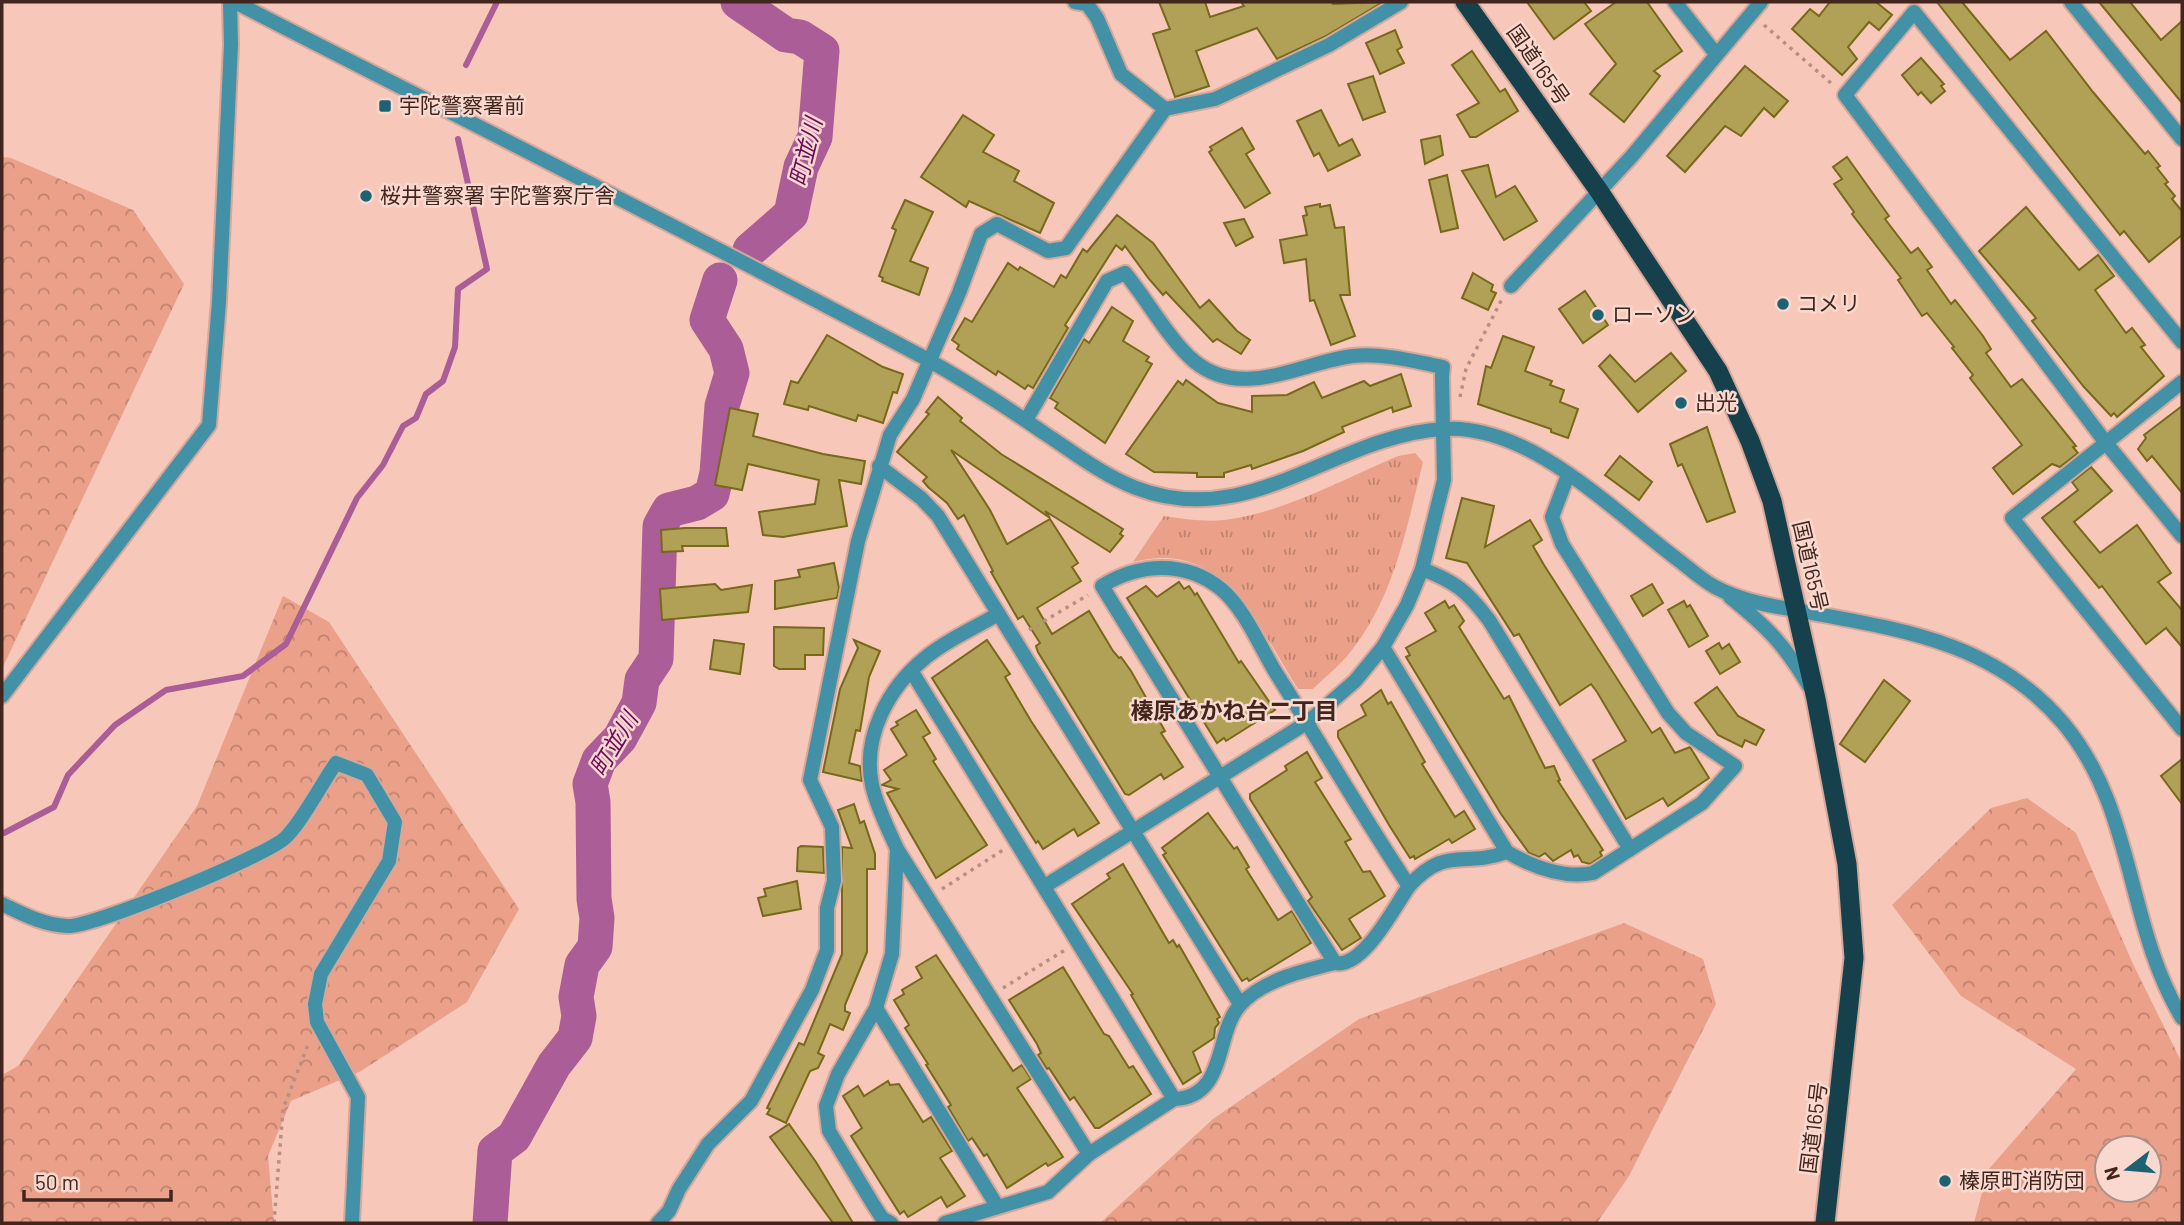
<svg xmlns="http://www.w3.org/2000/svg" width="2184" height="1225" viewBox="0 0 2184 1225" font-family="Barlow,'Noto Sans JP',sans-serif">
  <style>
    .forest { fill: url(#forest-crowns); fill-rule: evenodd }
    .park { fill: url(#park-tufts) }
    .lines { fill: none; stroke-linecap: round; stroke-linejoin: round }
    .stream { stroke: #aa5d96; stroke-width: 6 }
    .river { stroke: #aa5d96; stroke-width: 35 }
    .building { fill: #b0a157; stroke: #77681a; stroke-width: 2 }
    .minor-casing { stroke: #d3a79a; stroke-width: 18 }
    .tertiary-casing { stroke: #d3a79a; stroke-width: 18 }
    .trunk-casing { stroke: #d3a79a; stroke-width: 23 }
    .path { stroke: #b89083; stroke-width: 3.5; stroke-dasharray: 3.5 5; stroke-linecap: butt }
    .minor { stroke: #4391a6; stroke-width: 14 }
    .tertiary { stroke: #4391a6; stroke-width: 14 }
    .trunk { stroke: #15404c; stroke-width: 19 }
    .poi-dot { fill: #1c6273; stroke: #f9d9cf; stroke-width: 2.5 }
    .labels { text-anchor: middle; stroke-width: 5; stroke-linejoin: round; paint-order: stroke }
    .street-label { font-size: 21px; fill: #42251c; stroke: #f9d9cf }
    .poi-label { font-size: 21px; fill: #42251c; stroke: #f9d9cf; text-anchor: start }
    .water-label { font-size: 23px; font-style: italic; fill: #6e0a5b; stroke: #f9d9cf }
    .neighbourhood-label { font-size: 23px; font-weight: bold; fill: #42251c; stroke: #f9d9cf }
  </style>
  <defs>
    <pattern id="forest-crowns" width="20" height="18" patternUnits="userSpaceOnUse" patternTransform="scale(1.75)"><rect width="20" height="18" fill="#eaa089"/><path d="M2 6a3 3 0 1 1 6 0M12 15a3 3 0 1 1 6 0" fill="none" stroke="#bf826f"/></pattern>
    <pattern id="park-tufts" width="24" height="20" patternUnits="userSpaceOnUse" patternTransform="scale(1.75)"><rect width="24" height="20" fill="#eaa089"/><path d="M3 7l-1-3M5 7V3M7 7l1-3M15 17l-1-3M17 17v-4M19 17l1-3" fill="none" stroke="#bf826f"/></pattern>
  </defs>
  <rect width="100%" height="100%" fill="#f7c8b9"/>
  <g class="forest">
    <polygon points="2,157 11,158 133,210 184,284 2,669"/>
    <polygon points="283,596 329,622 519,909 467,1002 361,1071 291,1101 268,1156 274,1223 2,1223 2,1075 18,1066 197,806"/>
    <path d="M2027,798L2076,833L2133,964L2182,1063V1223H1974L1988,1170L2076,1069L1961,996L1892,905L1991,808ZM2107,1148H2149V1190H2107Z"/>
    <polygon points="1624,923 1703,959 1716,1004 1629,1176 1597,1223 1100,1223 1213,1119 1359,1019"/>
  </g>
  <path class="park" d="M1415,453L1423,462C1406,530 1394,599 1348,655C1338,667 1324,678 1313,689H1298C1257,625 1226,538 1133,562L1164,516C1184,519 1204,522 1224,520C1284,513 1343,479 1398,456Z"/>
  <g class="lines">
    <g class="stream">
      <polyline points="466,65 497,2"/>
      <polyline points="4,833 54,807 68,775 115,725 166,690 243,676 286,644 357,498 383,465 403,426 416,418 426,394 443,381 455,347 458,289 487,269 458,139"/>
    </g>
    <g class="river">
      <polyline points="738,2 786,35 800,37 822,51 815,137 801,167 791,214 750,250"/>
      <polyline points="490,1223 495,1151 514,1137 554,1065 575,1038 579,1016 576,997 582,965 595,947 597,918 594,899 593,802 590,784 599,760 620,738 639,703 642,680 656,659 660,526 669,510 697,503 712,494 717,473 722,406 732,373 726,349 707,320 720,280"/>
    </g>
  </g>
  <g class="building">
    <polygon points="1159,2 1205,2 1210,17 1244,6 1241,2 1331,2 1333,4 1383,2 1324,37 1277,59 1257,28 1196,51 1209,86 1175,97 1153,34 1170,29"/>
    <polygon points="1527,2 1584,2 1591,11 1554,39"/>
    <polygon points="1616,2 1647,2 1682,51 1654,71 1660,76 1624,122 1590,94 1616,64 1585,24"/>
    <polygon points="1830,2 1876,2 1892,15 1879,30 1869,22 1848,47 1857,59 1842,75 1792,29 1810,9 1819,16"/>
    <polygon points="1937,2 1962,2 2010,60 2046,31 2093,92 2145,154 2148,151 2160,166 2157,168 2168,182 2165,184 2175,196 2172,199 2182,211 2182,235 2149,262 2124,231 2120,235"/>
    <polygon points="2099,2 2130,2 2161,40 2182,21 2182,103"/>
    <polygon points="1395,30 1402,47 1397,50 1404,63 1380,74 1366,43"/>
    <polygon points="1472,51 1500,92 1505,89 1518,111 1476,137 1470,137 1457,115 1479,103 1452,65"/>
    <polygon points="1921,58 1944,84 1941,86 1945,91 1931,103 1921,92 1918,95 1902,75"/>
    <polygon points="1745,66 1788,101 1774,117 1764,108 1741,136 1725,126 1685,172 1667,156"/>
    <polygon points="1373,76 1385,112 1363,120 1348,84"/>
    <polygon points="1321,110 1339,146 1352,139 1360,155 1328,171 1319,153 1314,156 1297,121"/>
    <polygon points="963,115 994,135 983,152 1019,171 1014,181 1054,203 1040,233 969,201 966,207 921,177"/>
    <polygon points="1242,128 1254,149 1246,154 1270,193 1245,208 1209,152 1212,150 1210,147"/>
    <polygon points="1440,136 1443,155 1425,164 1421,140"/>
    <polygon points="1847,157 1889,216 1885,219 1911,253 1918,248 1932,267 1927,270 1951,304 1955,300 1983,336 1991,349 1986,353 2011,387 2022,379 2076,446 2073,447 2078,453 2060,467 2052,464 2013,494 1993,468 2022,445 1970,378 1973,375 1952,348 1954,347 1927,313 1922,316 1898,280 1901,278 1852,214 1854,212 1834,184 1842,179 1833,167"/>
    <polygon points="1488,165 1496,197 1515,186 1537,221 1504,240 1462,171"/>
    <polygon points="1447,175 1458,228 1441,232 1429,180"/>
    <polygon points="905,200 933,212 910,261 928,268 919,295 882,281 883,278 879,276 896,230 892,228"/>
    <polygon points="1320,204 1320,207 1330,205 1335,228 1344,227 1350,295 1340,295 1355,336 1331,345 1314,300 1310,301 1306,259 1284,263 1280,240 1307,235 1303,216 1307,215 1305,207"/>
    <polygon points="2026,207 2079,270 2098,255 2114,276 2095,290 2126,333 2132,328 2145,345 2141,347 2164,376 2117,417 2114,413 2111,416 2084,387 2032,321 2036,318 1979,251"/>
    <polygon points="1117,215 1153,243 1200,308 1209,300 1237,331 1250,340 1241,354 1217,339 1213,342 1166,292 1163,295 1149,279 1125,246 1122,250 1116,245 1065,325 1068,328 1033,388 1028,385 1025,389 998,371 996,375 957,349 959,345 952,340 965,318 972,322 1008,263 1018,270 1020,267 1054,287 1061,275 1066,278 1083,249 1087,252"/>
    <polygon points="1244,219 1253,237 1236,246 1224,223"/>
    <polygon points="1473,273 1493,285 1491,291 1496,293 1488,310 1462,298"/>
    <polygon points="1585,291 1608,325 1583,343 1559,309"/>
    <polygon points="1112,307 1133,321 1123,341 1149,357 1146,361 1152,364 1105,443 1055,408 1058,403 1050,398 1084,339 1089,343"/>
    <polygon points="827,335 883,367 903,374 897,393 893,392 883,423 858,415 856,421 809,406 808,410 784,404 791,381 798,383"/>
    <polygon points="1503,336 1534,347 1525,371 1552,381 1550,385 1564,390 1560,402 1578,409 1568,438 1551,432 1551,429 1478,404 1486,366 1491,368"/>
    <polygon points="1671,353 1686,371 1638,412 1599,366 1610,355 1635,382"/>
    <polygon points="1401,374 1411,406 1393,412 1392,407 1342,427 1344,432 1303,451 1252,469 1251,465 1224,473 1224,477 1197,477 1197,473 1154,472 1126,454 1178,381 1183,385 1186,380 1218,403 1252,412 1252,396 1287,395 1314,382 1322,398 1364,381 1370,386"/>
    <polygon points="938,397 962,418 960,421 1001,454 1123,529 1120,534 1123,536 1110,552 1045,511 1050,518 951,450 990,510 1007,544 1050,519 1078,563 1072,567 1081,581 1037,608 1052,634 1089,611 1113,651 1119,658 1121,657 1131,671 1165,731 1161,733 1183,767 1164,779 1161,774 1129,795 1125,794 1038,652 1036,646 1040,643 1023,616 1018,619 991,572 993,571 964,515 958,519 947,503 928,487 923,481 927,477 897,452 929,414 926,412"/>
    <polygon points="2182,406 2182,493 2152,456 2147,461 2138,449 2146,438 2144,435"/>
    <polygon points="730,408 758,414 753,436 823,454 865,461 861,484 839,480 847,526 783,537 763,535 759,512 815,504 819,480 748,464 742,490 715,485"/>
    <polygon points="1707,427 1735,512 1707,522 1682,464 1678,466 1670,444"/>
    <polygon points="1620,456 1652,482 1639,500 1605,475"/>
    <polygon points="2091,467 2112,491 2074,522 2100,553 2137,525 2171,573 2158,582 2182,610 2182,647 2166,628 2146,644 2102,586 2099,588 2042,518 2078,490 2072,482"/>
    <polygon points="1462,498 1494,506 1485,547 1530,520 1542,540 1533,546 1544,565 1652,733 1660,728 1675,753 1690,747 1709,778 1668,806 1663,798 1626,819 1593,760 1626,741 1597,692 1591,684 1560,705 1519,634 1514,636 1467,563 1446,558"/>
    <polygon points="685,528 726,528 728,546 682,546 683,551 662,552 661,530"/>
    <polygon points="834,563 839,588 837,598 775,609 775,581 800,577 798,570"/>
    <polygon points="1179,582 1184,589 1189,586 1195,595 1197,593 1239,663 1241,661 1275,710 1226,741 1224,738 1217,743 1127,598 1146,586 1157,597"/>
    <polygon points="715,584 721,590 752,585 748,612 662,620 660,589"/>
    <polygon points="1652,584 1663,603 1643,616 1631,596"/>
    <polygon points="1445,601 1449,608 1454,605 1464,621 1459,627 1504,699 1509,696 1545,768 1554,766 1560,780 1558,781 1603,850 1600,852 1602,856 1590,864 1582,862 1578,855 1574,857 1571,850 1553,861 1545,853 1539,857 1529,853 1501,814 1406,657 1410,655 1406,648 1436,631 1425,613"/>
    <polygon points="1684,601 1687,607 1690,605 1708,636 1689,647 1668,610"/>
    <polygon points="774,627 824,628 823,655 805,655 805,669 779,669 774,666"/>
    <polygon points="714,640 744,644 740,674 710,669"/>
    <polygon points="854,640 880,651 869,677 860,731 856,730 849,763 860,766 862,781 823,772 840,689 858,648"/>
    <polygon points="987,640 1010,674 1005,677 1031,721 1099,823 1078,836 1074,829 1043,849 1038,841 1036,843 932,678"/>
    <polygon points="1719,643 1722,649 1729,644 1740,662 1720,674 1706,651"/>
    <polygon points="1884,680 1910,701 1865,762 1840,744"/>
    <polygon points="1717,687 1738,716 1764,730 1756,745 1745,740 1742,747 1718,735 1695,703"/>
    <polygon points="1381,690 1388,704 1391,702 1425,762 1422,764 1455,817 1464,811 1475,829 1452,843 1449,839 1415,859 1414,856 1410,858 1389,825 1338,737 1338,731 1366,715 1361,705"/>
    <polygon points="916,710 930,733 923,737 936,759 933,761 987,845 936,878 887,793 898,789 882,785 891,780 884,770 907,755 891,729 898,725 896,722"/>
    <polygon points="1307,752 1322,778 1315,782 1351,839 1345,842 1363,872 1370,871 1385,896 1349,919 1361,938 1342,950 1308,901 1312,897 1250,799 1250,794 1287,770 1285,766"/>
    <polygon points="2182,759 2182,804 2161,776"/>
    <polygon points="854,804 860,823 864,821 875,854 875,869 867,869 867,952 845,1005 845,1011 850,1013 843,1030 830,1024 818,1053 824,1056 818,1068 810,1071 786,1123 767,1114 770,1109 767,1108 799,1043 804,1045 842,954 842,847 852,848 838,810"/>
    <polygon points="1208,813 1234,849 1237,847 1249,867 1246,869 1278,920 1292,911 1311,943 1249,981 1247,978 1242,981 1163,855 1166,853 1162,848"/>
    <polygon points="801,846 823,847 824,873 797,871 798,848"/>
    <polygon points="1123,864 1169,943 1173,940 1177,947 1179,945 1220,1017 1217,1019 1219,1023 1215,1028 1214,1038 1193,1052 1201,1072 1183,1084 1131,995 1133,994 1072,904 1110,878 1107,874"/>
    <polygon points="797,881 801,909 763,916 758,898 766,896 764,889"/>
    <polygon points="936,955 1013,1071 1022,1065 1031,1079 1017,1088 1063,1157 1048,1166 1046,1163 1007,1188 987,1154 984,1156 972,1138 968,1141 948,1107 951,1105 926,1065 928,1064 905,1028 909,1025 894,1000 904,994 902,990 922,978 916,967"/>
    <polygon points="1063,967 1104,1034 1109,1036 1129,1068 1133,1066 1151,1094 1099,1128 1095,1128 1074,1097 1070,1100 1049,1068 1047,1069 1038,1055 1041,1053 1037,1044 1009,1000"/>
    <polygon points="888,1081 890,1085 899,1084 923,1122 931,1117 952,1151 940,1158 965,1196 947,1207 941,1197 908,1217 904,1211 900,1214 851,1136 862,1128 843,1096 858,1086 864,1096"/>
    <polygon points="789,1124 816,1162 853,1223 833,1223 770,1137"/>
  </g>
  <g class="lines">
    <g class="minor-casing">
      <g id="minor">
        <polyline points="1075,2 1087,4 1097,18 1121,74 1165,109"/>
        <polyline points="1675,2 1716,54"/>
        <polyline points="2182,342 1914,12 1845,95 2106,443 2182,536"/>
        <polyline points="2182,382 2012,518 2182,729"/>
        <path d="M1026,420L1107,281L1125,273C1146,298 1170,341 1194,361C1242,401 1302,362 1353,356C1383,353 1413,361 1443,367L1442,376"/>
        <polyline points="879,466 921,498 938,516 1240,1004"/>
        <path d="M1422,569C1456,582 1467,591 1489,620L1630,849"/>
        <path d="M998,614C975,628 946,640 925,658C888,688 862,737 872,785C877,808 888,828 897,849L1089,1154"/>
        <polyline points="912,672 1174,1099"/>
        <polyline points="2,696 209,425 219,302 231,45 230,2"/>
        <path d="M1507,852C1533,867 1563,879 1593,873L1702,803L1735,766L1686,733L1668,713L1562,544L1552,517L1568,475"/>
        <path d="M2,904C23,914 43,925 67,926C91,928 266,856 285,838C301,823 322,783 336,763L367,775L395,822L389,861L321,974L315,1004L317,1022L358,1097L352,1223"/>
        <path d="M1335,963C1363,969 1395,906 1409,886"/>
        <polyline points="876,1008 997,1206"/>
        <polyline points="658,1223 669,1211 679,1189 708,1144 751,1101 812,990 827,950 827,908 834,881 832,827 810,780 858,541 890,435 913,399 959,293 981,234 997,224 1048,251 1066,248 1165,109 1215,99 1245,85 1329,45 1401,2"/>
        <polyline points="891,1223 882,1218 873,1204 829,1131 826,1106 838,1074 876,1008 892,954 897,849"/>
        <path d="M945,1223L1048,1192L1089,1154L1174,1099C1228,1097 1214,1032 1241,1004C1263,980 1305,970 1335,963L1102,586C1139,563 1185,560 1221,589C1245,609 1260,647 1276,673C1321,744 1363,817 1409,886C1446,845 1463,868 1507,852L1383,647"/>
      </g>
    </g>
    <g class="tertiary-casing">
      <g id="tertiary">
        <path d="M235,2C464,120 695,235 923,357C964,380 1005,406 1044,433C1073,452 1102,475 1136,488C1251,532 1334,435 1444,429C1530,424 1612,510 1677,559C1689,568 1702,580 1715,587C1743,602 1777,607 1807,612C1904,630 1995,643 2063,723C2136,810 2125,923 2182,1018"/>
        <polyline points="2071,2 2182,139"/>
        <polyline points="1511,286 1632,156 1761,2"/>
        <path d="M1730,597C1767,627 1785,645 1809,686"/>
        <polyline points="1045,886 1308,722 1355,681 1383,647 1407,605 1422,569 1444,480 1442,376"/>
      </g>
    </g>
    <g class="trunk-casing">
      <polyline id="trunk" points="1465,2 1599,191 1718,371 1750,441 1772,501 1816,699 1847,864 1854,958 1825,1223"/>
    </g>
    <g class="path">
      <polyline points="1764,25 1832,84"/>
      <polyline points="1460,397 1466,369 1502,299"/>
      <polyline points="1029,630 1088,595"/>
      <polyline points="942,889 1003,850"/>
      <polyline points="1003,988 1065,950"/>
      <polyline points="274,1223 283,1109 309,1042"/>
    </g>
    <use href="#minor" class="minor"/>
    <use href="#tertiary" class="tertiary"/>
    <use href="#trunk" class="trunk"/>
  </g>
  <g class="poi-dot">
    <rect x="378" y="99" width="14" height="14" rx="3.5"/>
    <circle cx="366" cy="196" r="7"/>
    <circle cx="1783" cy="304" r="7"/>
    <circle cx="1598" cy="315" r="7"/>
    <circle cx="1681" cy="403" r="7"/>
    <circle cx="1945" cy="1181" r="7"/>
  </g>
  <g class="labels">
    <g class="street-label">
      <text transform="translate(1538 65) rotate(55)" y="7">国道165号</text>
      <text transform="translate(1810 566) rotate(77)" y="7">国道165号</text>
      <text transform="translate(1814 1128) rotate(-83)" y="7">国道165号</text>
    </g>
    <g class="poi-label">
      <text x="399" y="113">宇陀警察署前</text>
      <text x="380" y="203">桜井警察署 宇陀警察庁舎</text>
      <text x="1797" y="311">コメリ</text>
      <text x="1612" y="322">ローソン</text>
      <text x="1695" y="410">出光</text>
      <text x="1959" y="1188">榛原町消防団</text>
    </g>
    <g class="water-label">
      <text transform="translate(806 152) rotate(-76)" y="8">町並川</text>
      <text transform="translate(614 744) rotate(-59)" y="8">町並川</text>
    </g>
    <g class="neighbourhood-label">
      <text x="1234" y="719">榛原あかね台二丁目</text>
    </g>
  </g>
  <rect width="2184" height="1225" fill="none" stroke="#42251c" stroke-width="7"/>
  <g transform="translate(2128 1169) rotate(254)"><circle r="33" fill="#f9d9cf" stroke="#b09187" stroke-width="2"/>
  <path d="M0-5L12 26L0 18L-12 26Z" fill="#1c6273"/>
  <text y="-10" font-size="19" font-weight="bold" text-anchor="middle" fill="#42251c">N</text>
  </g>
  <path d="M24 1190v10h147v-10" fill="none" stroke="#42251c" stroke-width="3.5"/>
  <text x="35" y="1190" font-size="21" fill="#42251c" stroke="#f9d9cf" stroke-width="5" paint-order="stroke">50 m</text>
</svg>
